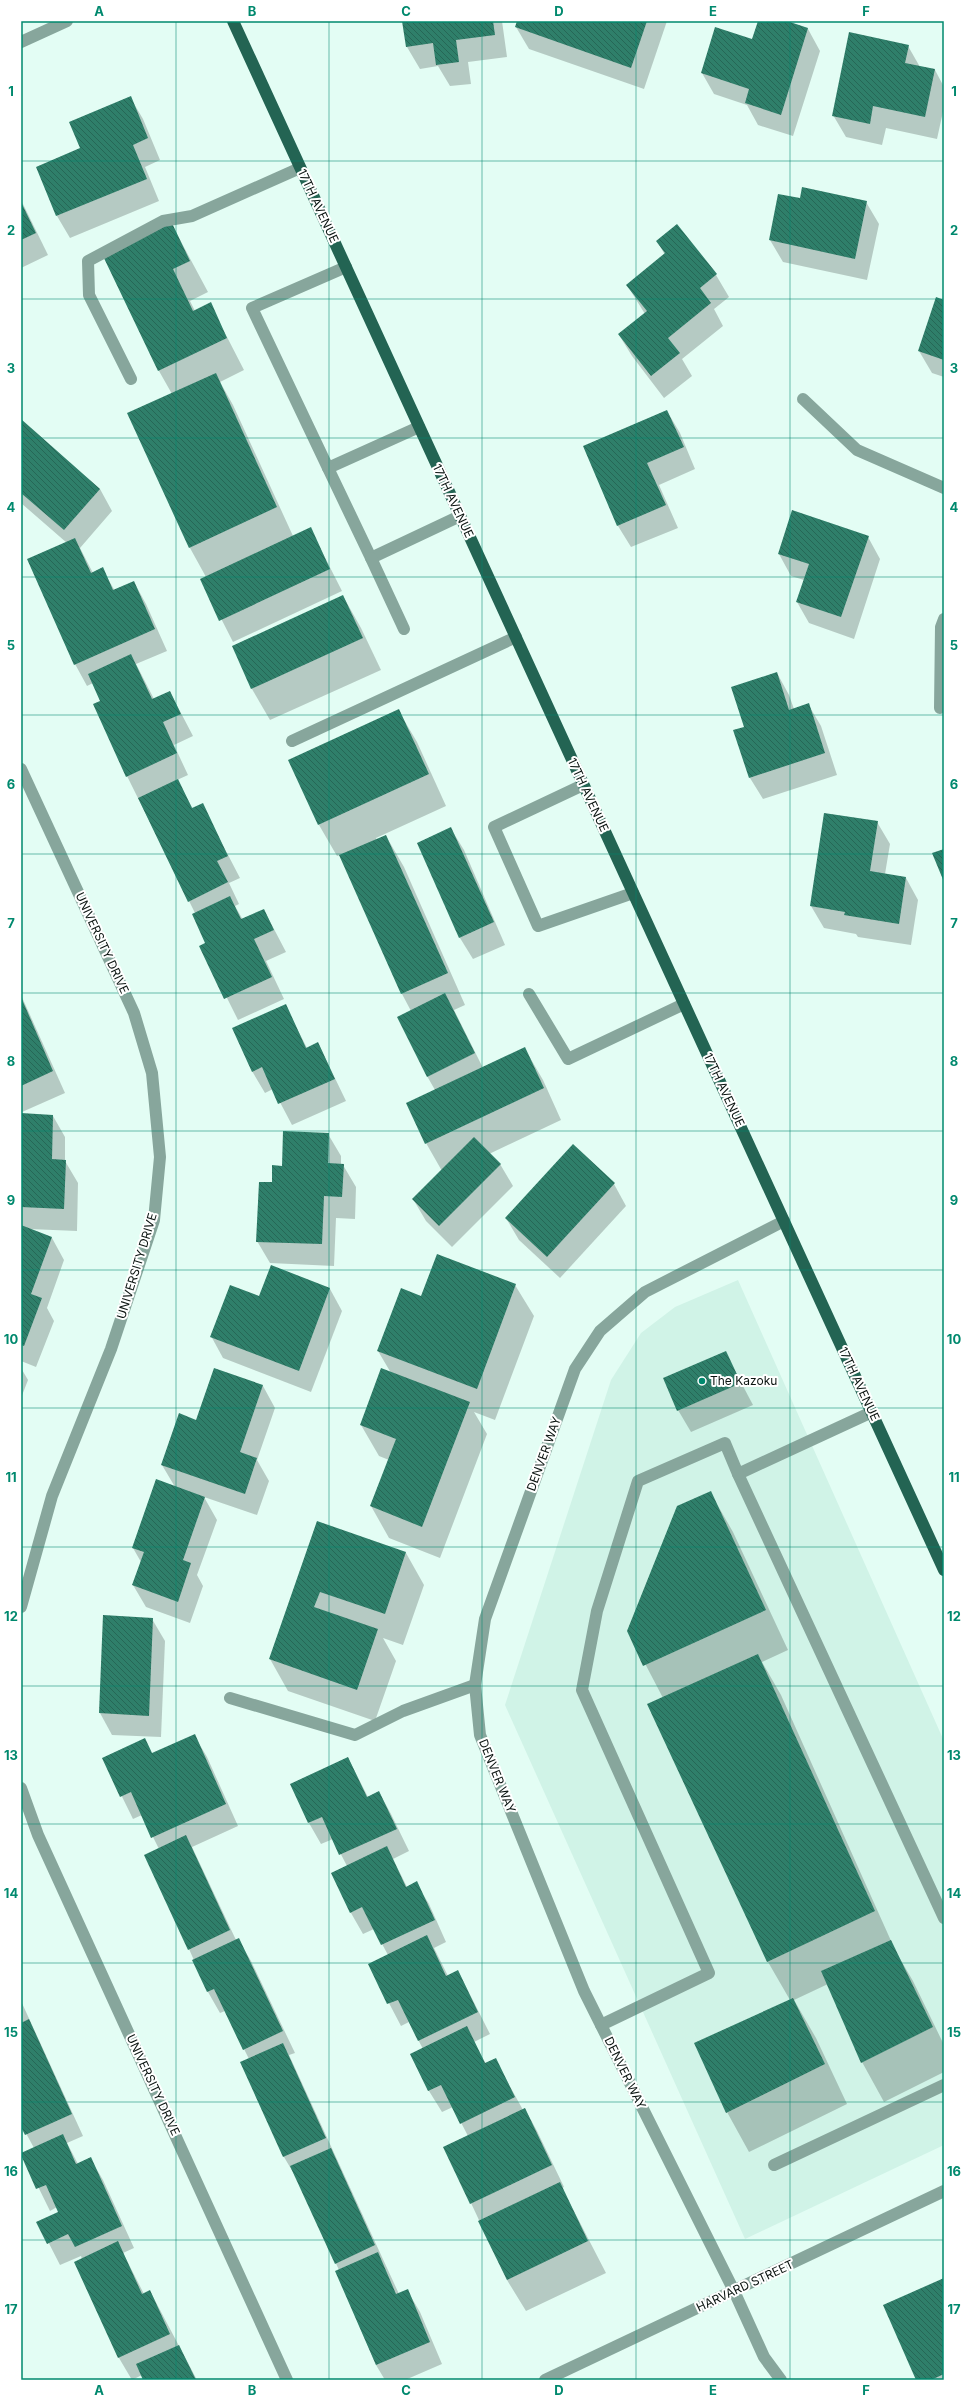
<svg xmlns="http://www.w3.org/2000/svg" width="965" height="2401" viewBox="0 0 965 2401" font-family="Inter,sans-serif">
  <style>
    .built { fill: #d0f3e7 }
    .shadow { fill: #0003 }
    .building { fill: url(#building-back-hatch) }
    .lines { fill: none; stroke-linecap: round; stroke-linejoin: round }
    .minor { stroke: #87a69c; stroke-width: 12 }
    .major { stroke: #236453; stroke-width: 12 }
    .grid { fill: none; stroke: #00896e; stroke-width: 1; stroke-opacity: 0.55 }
    .poi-dot { fill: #00896e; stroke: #fff; stroke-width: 1.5 }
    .labels { text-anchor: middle; stroke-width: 4; stroke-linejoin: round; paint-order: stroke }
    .street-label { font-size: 12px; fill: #0a1310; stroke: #fff }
    .poi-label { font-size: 12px; fill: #0a1310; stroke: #fff; text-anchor: start }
    .neatline { fill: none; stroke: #00896e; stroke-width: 1.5 }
    .grid-label { font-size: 13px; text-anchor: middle; font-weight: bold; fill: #00896e }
  </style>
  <defs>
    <pattern id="building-back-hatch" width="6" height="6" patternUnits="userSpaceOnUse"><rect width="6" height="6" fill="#2f7f6a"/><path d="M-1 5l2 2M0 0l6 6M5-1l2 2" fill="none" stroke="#266756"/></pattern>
  </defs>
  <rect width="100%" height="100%" fill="#e3fdf4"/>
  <polygon class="built" points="738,1280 944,1741 944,2145 745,2239 505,1705 611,1380 641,1333 675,1307"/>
  <g class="shadow">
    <polygon points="403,21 502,21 507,57 468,62 471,84 450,86 438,66 420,69 407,47"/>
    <polygon points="518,21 667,21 644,89 529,49 516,27"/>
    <polygon points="759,21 783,21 808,29 820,51 793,136 758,125 747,105 714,94 702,73 752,41"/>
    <polygon points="908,46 920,67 935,70 944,87 944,107 937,139 886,128 882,145 846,137 833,115"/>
    <polygon points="130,97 143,119 160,160 145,167 159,201 70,238 57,216 37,167 81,149"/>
    <polygon points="779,195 800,200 866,202 879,224 867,280 783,262 770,240"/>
    <polygon points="21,200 48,255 21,268"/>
    <polygon points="171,223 208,292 190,301 195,311 210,304 244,370 220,382 233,405 293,536 310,528 342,591 233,642 201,579 206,577 190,548 172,394 159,371 103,255"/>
    <polygon points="676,226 716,275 729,297 714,309 723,326 682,359 692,376 664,398 632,356 619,335 645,314 627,285 665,255 657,241"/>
    <polygon points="944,301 944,377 932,373 919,351"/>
    <polygon points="667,411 680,433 695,469 659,485 678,528 631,547 618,526 584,447"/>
    <polygon points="21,420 100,489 112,511 80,548 93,573 102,569 115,591 134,582 146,604 167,651 136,664 154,699 170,692 193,736 174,745 188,775 177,780 193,809 202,805 240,878 229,883 239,904 235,906 243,920 264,910 286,952 266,961 284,999 238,1020 201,946 207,943 195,913 127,776 102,701 93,683 87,686 75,664 67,543 21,503"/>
    <polygon points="868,537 880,559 854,639 809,623 797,602 804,580 791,576 779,554"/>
    <polygon points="343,596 361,628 381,670 270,720 252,689 233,646"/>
    <polygon points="777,673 789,695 794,709 808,704 821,726 837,775 763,799 750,778 745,728"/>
    <polygon points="398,710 417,742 446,806 376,838 377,840 386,836 404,867 465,1005 454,1010 483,1068 525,1049 543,1080 561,1120 489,1154 500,1164 513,1186 452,1247 426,1221 413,1199 442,1171 426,1143 435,1090 427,1076 411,1011 402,994 340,855 337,856 319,825"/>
    <polygon points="825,814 877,822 890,844 885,874 906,878 918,900 911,945 858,937 856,934 824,928 811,906"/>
    <polygon points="451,829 464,850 505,945 473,959 460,938 418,843"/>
    <polygon points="21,995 65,1093 22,1112 21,1110"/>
    <polygon points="285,1005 307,1048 318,1043 346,1101 292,1125 273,1089 265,1093 252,1071"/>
    <polygon points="21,1114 53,1116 65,1137 65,1161 78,1183 77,1231 29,1229 52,1238 64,1260 47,1308 54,1321 36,1367 21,1361"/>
    <polygon points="328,1134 341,1156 341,1165 343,1165 356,1187 355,1219 336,1218 334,1266 270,1263 257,1241 283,1167"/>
    <polygon points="614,1184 626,1206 560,1278 519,1240 506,1218"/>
    <polygon points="515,1285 534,1316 495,1420 474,1412 487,1434 440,1558 389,1538 371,1506 389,1460 379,1456 361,1425 391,1373 378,1351 422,1297"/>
    <polygon points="330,1289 342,1311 311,1392 223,1358 211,1336 259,1297"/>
    <polygon points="725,1352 753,1405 691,1432 678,1410"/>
    <polygon points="21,1368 28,1380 21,1398"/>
    <polygon points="215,1369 263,1386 275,1408 257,1460 269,1481 257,1515 204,1497 217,1520 197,1575 203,1586 190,1623 146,1607 133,1585 141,1562 133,1548 175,1487 162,1465 197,1421"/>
    <polygon points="710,1492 733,1532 788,1650 762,1662 781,1695 896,1952 913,1981 944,2045 944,2072 884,2102 862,2062 828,1984 794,2000 816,2038 847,2104 749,2152 727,2112 790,2000 768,1962 648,1705 663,1698 628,1631"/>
    <polygon points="317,1522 406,1553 424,1585 403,1645 383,1638 396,1661 375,1721 288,1691 270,1659"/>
    <polygon points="104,1616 152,1619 165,1641 161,1737 112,1735 100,1713"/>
    <polygon points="194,1735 207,1757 238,1826 192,1847 236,1940 238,1939 251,1961 295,2053 289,2055 399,2294 407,2290 420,2312 442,2364 405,2380 385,2380 376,2365 336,2271 339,2270 297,2179 284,2157 241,2063 249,2059 225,2011 220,2013 208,1992 189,1949 159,1849 142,1815 133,1819 103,1758 152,1754"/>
    <polygon points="348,1758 368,1797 379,1792 391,1814 409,1851 393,1859 407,1887 416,1883 429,1904 446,1942 434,1948 448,1976 458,1971 490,2034 474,2042 486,2064 495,2059 523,2110 525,2109 537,2131 564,2187 562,2188 606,2273 526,2311 507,2280 471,2203 468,2136 453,2107 442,2112 429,2091 411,2055 423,2049 409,2022 401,2026 369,1965 388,1955 374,1929 363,1934 351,1913 332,1873 347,1866 333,1839 321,1844 309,1823"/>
    <polygon points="21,2001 83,2136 67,2143 78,2164 90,2158 103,2180 134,2248 123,2253 144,2294 150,2291 197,2380 144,2380 142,2375 132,2380 119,2358 75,2262 82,2259 81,2256 60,2265 38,2222 60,2213 57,2207 50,2211 22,2154 34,2148 21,2124"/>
    <polygon points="944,2279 944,2380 917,2380"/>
  </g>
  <g class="building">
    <polygon points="402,21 493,21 495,35 456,40 459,62 436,65 433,43 406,47"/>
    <polygon points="517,21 647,21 631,68 515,27"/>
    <polygon points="758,21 787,21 808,28 781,115 745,103 749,89 701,73 715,27 752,39"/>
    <polygon points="849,32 909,45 905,63 935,69 925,117 873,106 870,124 832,116"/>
    <polygon points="131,96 148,138 133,145 147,179 56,216 36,167 80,148 69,122"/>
    <polygon points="802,187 867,201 855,259 769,240 778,194 800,198"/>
    <polygon points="21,202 36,233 21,240"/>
    <polygon points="171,221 190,261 173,269 193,311 211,302 227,338 158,371 102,254"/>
    <polygon points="677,224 717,274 700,288 711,303 668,338 680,353 651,376 618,334 647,311 626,285 665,253 656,241"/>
    <polygon points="936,297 944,300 944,360 918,351"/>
    <polygon points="216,373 277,507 189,548 127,413"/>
    <polygon points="667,410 684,447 647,463 666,505 617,526 583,446"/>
    <polygon points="21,419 100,489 64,530 21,493"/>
    <polygon points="792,510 869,536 841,617 796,602 809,564 778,554"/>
    <polygon points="311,527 330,569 219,621 200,579"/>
    <polygon points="75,538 91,573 103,567 113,590 134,581 155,629 74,665 27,559"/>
    <polygon points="343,595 363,638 251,689 232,646"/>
    <polygon points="131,654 152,699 170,691 181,714 163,722 177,753 126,777 93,704 100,701 88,674"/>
    <polygon points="777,672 789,710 809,703 825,753 749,778 733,730 744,727 731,687"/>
    <polygon points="399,709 429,774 318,825 288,760"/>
    <polygon points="178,779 192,808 203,803 228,856 217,861 228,882 188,902 138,798"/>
    <polygon points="824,813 878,821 870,871 906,877 899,924 844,915 845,912 810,906"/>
    <polygon points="451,827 494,922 459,938 417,843"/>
    <polygon points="386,835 448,973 401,994 339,855"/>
    <polygon points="944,849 944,882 932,853"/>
    <polygon points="230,896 241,919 264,909 274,930 254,939 272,977 224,999 199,946 205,943 192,914"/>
    <polygon points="445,993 475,1053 427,1077 397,1017"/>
    <polygon points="21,997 53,1071 21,1086"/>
    <polygon points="286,1004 306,1048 318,1042 335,1079 278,1104 262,1067 252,1072 232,1028"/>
    <polygon points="525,1047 544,1088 425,1144 406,1103"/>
    <polygon points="21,1113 53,1115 52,1159 66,1160 64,1209 21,1207"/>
    <polygon points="283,1131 329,1133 328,1163 344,1164 342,1197 324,1196 322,1244 256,1242 259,1182 272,1182 272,1165 282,1166"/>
    <polygon points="474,1137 501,1164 439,1226 412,1199"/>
    <polygon points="573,1144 615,1183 547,1257 505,1218"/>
    <polygon points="21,1225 52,1237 31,1294 42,1298 24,1346 21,1345"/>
    <polygon points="437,1254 516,1284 477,1389 377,1351 401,1288 421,1296"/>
    <polygon points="271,1265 330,1288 299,1371 210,1337 230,1285 259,1296"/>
    <polygon points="726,1351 741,1383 677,1411 663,1378"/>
    <polygon points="214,1368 263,1385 240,1452 257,1458 245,1494 161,1465 179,1413 196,1420"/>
    <polygon points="381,1368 470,1402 422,1527 370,1506 396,1439 360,1425"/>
    <polygon points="156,1479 205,1497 183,1560 191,1563 178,1602 132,1585 144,1552 132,1548"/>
    <polygon points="711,1491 766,1610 643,1666 627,1631 677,1506"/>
    <polygon points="317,1521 406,1552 385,1614 320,1592 314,1607 378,1629 357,1690 269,1659"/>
    <polygon points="103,1615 153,1618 149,1716 99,1713"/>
    <polygon points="758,1654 875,1911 767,1962 647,1704"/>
    <polygon points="195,1734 226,1804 151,1838 131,1792 120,1797 102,1758 145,1738 152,1753"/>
    <polygon points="348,1757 367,1797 379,1791 397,1829 339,1855 322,1817 308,1823 290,1784"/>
    <polygon points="186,1835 230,1930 188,1950 144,1855"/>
    <polygon points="387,1846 406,1887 417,1881 435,1920 381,1945 362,1907 350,1913 331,1873"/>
    <polygon points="427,1935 446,1976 458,1970 478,2012 418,2041 398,2000 387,2004 368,1964"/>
    <polygon points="239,1938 283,2031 243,2050 214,1989 207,1992 192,1960"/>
    <polygon points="891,1940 933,2027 861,2063 821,1971"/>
    <polygon points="793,1998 825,2064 726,2113 694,2043"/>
    <polygon points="29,2019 72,2114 25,2135 21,2127 21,2023"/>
    <polygon points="467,2026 485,2063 496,2058 515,2097 460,2124 441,2085 428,2091 410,2054"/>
    <polygon points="283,2043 326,2138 283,2157 240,2062"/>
    <polygon points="525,2108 552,2165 470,2204 443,2147"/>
    <polygon points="63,2134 76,2164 91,2157 122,2226 75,2247 68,2234 47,2244 36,2222 58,2212 46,2185 36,2189 21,2155 21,2153"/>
    <polygon points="331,2148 375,2245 335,2264 290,2166"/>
    <polygon points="560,2182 588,2241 507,2280 478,2221"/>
    <polygon points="118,2241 142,2294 150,2290 170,2334 118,2358 74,2262"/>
    <polygon points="378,2252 396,2294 408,2289 430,2342 376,2365 335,2271"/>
    <polygon points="944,2278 944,2374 931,2380 916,2380 883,2305"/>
    <polygon points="179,2345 196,2380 143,2380 136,2364"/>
  </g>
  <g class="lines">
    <g class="minor">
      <polyline points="21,42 67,21"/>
      <polyline points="346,267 252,308 328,468 419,427"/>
      <polyline points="131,379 89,295 88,261 163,221 192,216 300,168"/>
      <polyline points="803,399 857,450 944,488"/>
      <polyline points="328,468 371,558 460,516"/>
      <polyline points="371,558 404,629"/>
      <polyline points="940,708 941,627 944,619"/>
      <polyline points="292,741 516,637"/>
      <polyline points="21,769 134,1013 152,1073 160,1157 154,1220 111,1349 52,1496 21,1607"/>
      <polyline points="583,785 494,827 538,926 633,893"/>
      <polyline points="529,994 568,1059 684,1004"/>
      <polyline points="872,1412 738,1474 944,1918"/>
      <polyline points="230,1698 355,1735 403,1711 475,1685"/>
      <polyline points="21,1788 38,1835 287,2380"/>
      <polyline points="601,2025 709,1973 582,1690 597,1611 638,1481 725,1443 738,1474"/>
      <polyline points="774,2165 944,2085"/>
      <polyline points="545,2380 944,2191"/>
      <polyline points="781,2380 764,2357 734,2291 584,1991 480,1735 475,1685 485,1619 575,1369 600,1331 645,1292 784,1221"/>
    </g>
    <polyline class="major" points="233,21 944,1570"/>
  </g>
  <path class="grid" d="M176,21V2380M329,21V2380M482,21V2380M636,21V2380M790,21V2380M21,161H944M21,299H944M21,438H944M21,577H944M21,715H944M21,854H944M21,993H944M21,1131H944M21,1270H944M21,1408H944M21,1547H944M21,1686H944M21,1824H944M21,1963H944M21,2102H944M21,2240H944"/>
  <circle class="poi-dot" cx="702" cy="1381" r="4"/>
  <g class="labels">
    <g class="street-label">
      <text transform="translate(318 206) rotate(65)" y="4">17TH AVENUE</text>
      <text transform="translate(453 501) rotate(65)" y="4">17TH AVENUE</text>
      <text transform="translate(588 795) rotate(65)" y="4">17TH AVENUE</text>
      <text transform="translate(102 943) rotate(65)" y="4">UNIVERSITY DRIVE</text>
      <text transform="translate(724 1090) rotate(65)" y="4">17TH AVENUE</text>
      <text transform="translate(137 1266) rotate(-73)" y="4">UNIVERSITY DRIVE</text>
      <text transform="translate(859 1384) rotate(65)" y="4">17TH AVENUE</text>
      <text transform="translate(544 1454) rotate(-70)" y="4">DENVER WAY</text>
      <text transform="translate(497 1776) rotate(68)" y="4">DENVER WAY</text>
      <text transform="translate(625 2073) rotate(64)" y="4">DENVER WAY</text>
      <text transform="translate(153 2085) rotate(65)" y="4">UNIVERSITY DRIVE</text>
      <text transform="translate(745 2286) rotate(-25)" y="4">HARVARD STREET</text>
    </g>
    <g class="poi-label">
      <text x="710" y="1385">The Kazoku</text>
    </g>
  </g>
  <rect width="965" height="2401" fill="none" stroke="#ffffff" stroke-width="44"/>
  <rect x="22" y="22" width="921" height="2357" class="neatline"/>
  <g class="grid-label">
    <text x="99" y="16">A</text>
    <text x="252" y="16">B</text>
    <text x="406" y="16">C</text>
    <text x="559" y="16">D</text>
    <text x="713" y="16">E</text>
    <text x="866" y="16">F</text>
    <text x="11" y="96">1</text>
    <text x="954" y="96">1</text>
    <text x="11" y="235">2</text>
    <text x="954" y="235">2</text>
    <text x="11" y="373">3</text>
    <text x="954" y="373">3</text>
    <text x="11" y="512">4</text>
    <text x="954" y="512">4</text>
    <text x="11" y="650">5</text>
    <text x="954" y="650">5</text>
    <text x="11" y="789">6</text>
    <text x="954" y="789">6</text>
    <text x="11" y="928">7</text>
    <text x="954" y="928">7</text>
    <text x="11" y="1066">8</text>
    <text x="954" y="1066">8</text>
    <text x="11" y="1205">9</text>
    <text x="954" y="1205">9</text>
    <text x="11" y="1344">10</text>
    <text x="954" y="1344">10</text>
    <text x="11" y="1482">11</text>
    <text x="954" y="1482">11</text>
    <text x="11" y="1621">12</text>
    <text x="954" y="1621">12</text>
    <text x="11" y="1760">13</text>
    <text x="954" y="1760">13</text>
    <text x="11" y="1898">14</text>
    <text x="954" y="1898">14</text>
    <text x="11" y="2037">15</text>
    <text x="954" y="2037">15</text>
    <text x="11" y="2176">16</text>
    <text x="954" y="2176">16</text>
    <text x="11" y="2314">17</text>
    <text x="954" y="2314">17</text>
    <text x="99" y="2395">A</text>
    <text x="252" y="2395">B</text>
    <text x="406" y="2395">C</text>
    <text x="559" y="2395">D</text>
    <text x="713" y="2395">E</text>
    <text x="866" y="2395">F</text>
  </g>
</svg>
